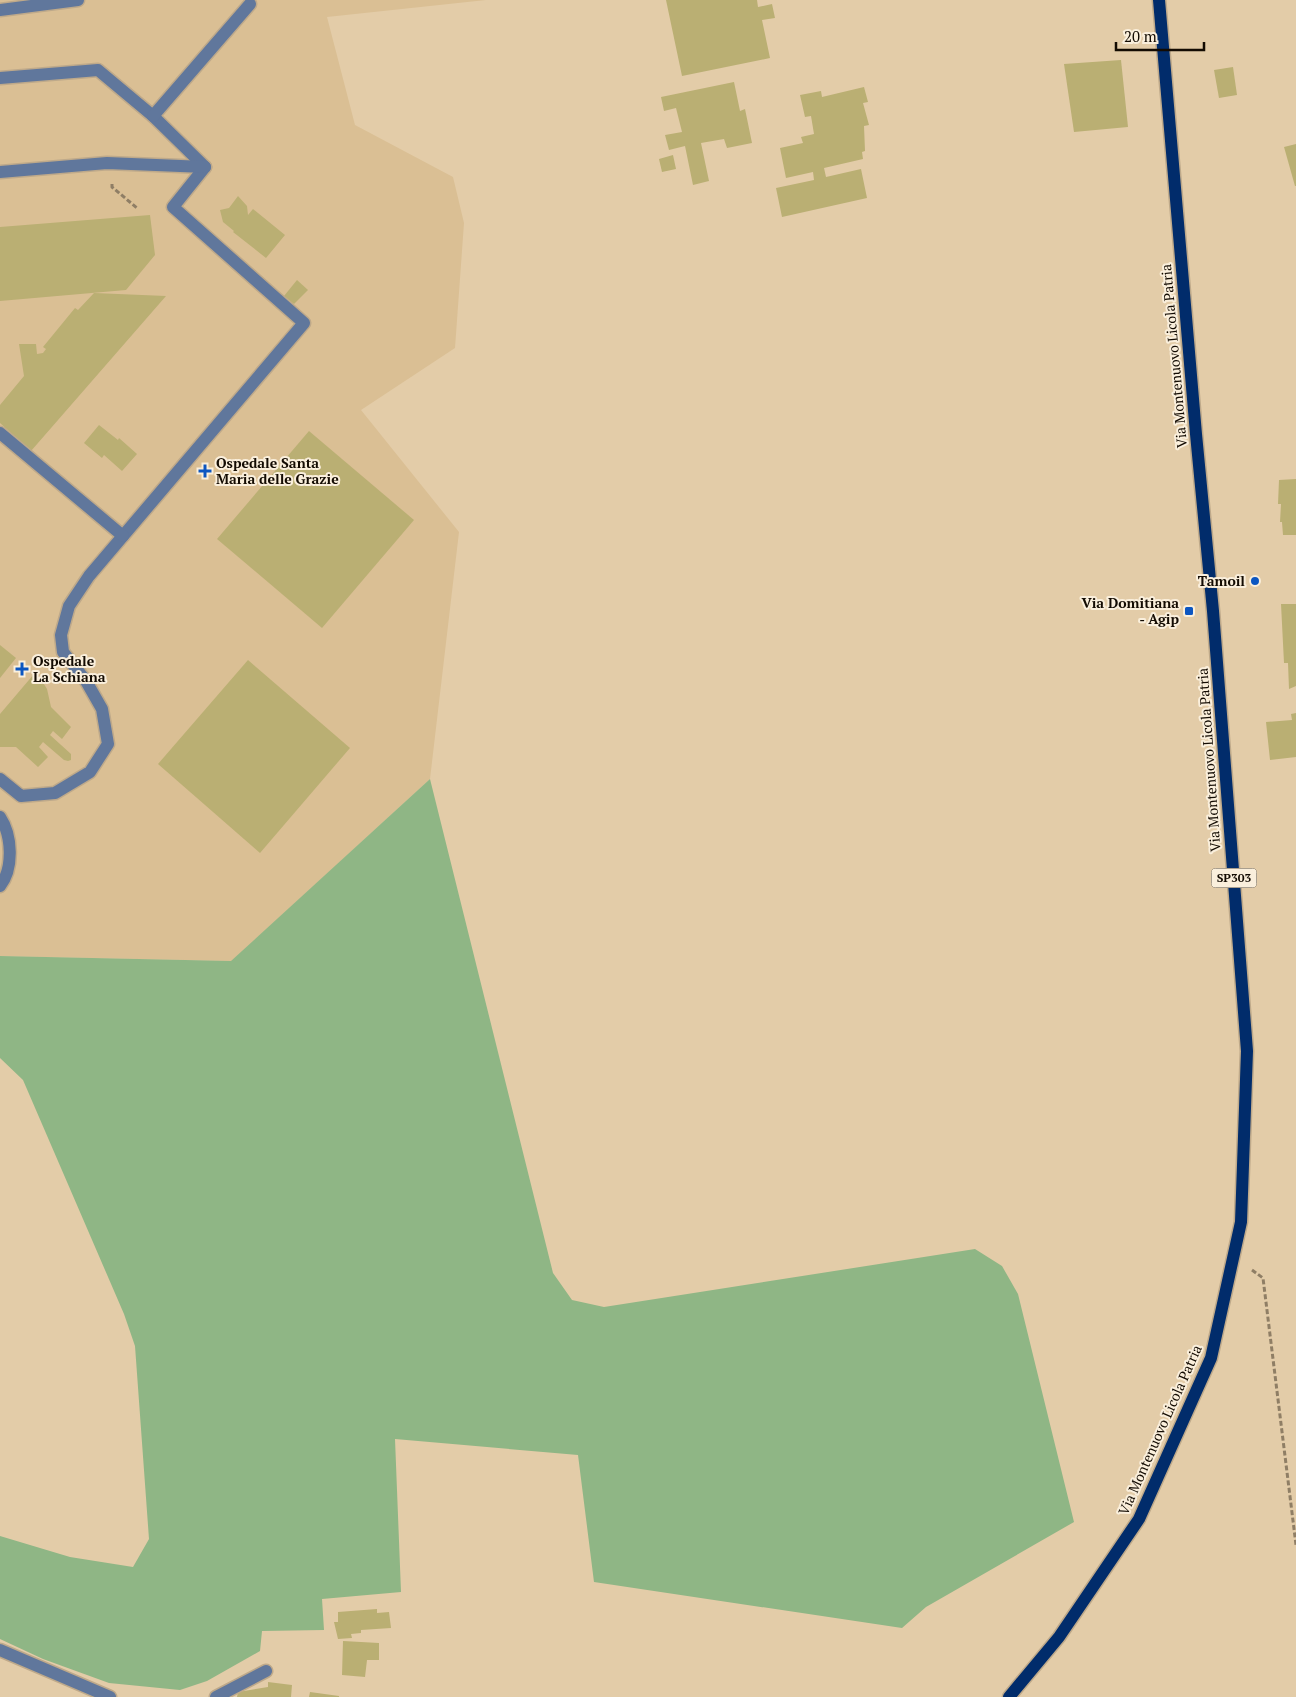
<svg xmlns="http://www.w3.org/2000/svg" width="1296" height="1697" viewBox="0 0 1296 1697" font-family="'PT Serif',serif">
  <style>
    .built { fill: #dabf94 }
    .green { fill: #8fb685 }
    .building { fill: #baaf73 }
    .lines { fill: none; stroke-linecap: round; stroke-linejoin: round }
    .minor-casing { stroke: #bea98a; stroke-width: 15 }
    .major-casing { stroke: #bea98a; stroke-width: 15 }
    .path { stroke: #8f7e65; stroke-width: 3; stroke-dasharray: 5 2.5; stroke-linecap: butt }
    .minor { stroke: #60779c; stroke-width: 12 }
    .major { stroke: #012c6b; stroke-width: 12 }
    .poi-dot { fill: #0c56c1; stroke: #faefdc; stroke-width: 2 }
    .labels { text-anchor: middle; stroke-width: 4; stroke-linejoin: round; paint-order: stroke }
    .shield { fill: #faefdc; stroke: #584f43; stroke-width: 1 }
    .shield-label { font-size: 12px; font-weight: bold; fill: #130b02 }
    .street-label { font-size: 14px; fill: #130b02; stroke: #faefdc }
    .poi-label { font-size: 14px; font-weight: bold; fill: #130b02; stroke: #faefdc; text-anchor: start }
  </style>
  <rect width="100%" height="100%" fill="#e3cca8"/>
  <polygon class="built" points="0,0 486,0 327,17 355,125 453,177 464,223 455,348 361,410 459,532 430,779 232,961 0,956"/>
  <polygon class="green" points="430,779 553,1273 572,1300 604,1307 975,1249 1002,1266 1018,1294 1074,1522 926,1607 902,1628 594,1582 578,1455 395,1439 401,1592 322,1599 324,1630 262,1631 260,1651 207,1681 180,1690 109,1683 43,1659 0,1639 0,1536 70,1557 133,1567 149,1539 135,1346 124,1314 23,1080 0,1058 0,956 231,961"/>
  <g class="building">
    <polygon points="666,0 757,0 758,7 772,4 775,18 762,20 770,58 682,76"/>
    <polygon points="1121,60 1128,127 1074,132 1064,64"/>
    <polygon points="1233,67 1237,95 1219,98 1214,70"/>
    <polygon points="734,82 740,111 745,109 752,143 727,148 724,139 701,143 709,181 693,185 685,146 669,150 665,135 682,132 676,108 664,111 661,97"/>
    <polygon points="864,87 868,102 863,103 869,125 864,126 865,151 862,152 863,159 824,168 826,177 861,169 867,198 782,217 776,188 814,180 813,172 786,178 780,148 803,143 801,137 814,134 811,116 805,117 800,95 821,91 822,97"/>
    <polygon points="1296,144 1296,186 1295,186 1284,147"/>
    <polygon points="673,155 676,169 662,172 659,159"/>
    <polygon points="238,196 247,206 248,215 253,209 285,235 266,258 233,232 234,231 223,222 220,210 229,208"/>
    <polygon points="150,215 155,255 126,290 0,301 0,227"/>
    <polygon points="297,280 308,290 294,304 284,296"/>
    <polygon points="94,293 166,296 31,451 0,423 0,405 24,376 19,344 36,344 37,354 43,353 46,349 43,347 75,308 78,310"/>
    <polygon points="99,425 118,440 119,438 137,454 122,471 104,455 102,458 84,443"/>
    <polygon points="309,431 414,520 322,628 217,539"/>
    <polygon points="1296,479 1296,535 1283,535 1282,522 1280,522 1281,504 1278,504 1279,480"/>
    <polygon points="1281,604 1296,604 1296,686 1289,689 1288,663 1284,663"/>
    <polygon points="0,645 16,658 0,678"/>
    <polygon points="248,660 350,748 260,853 158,764"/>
    <polygon points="34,674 42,681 47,689 51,707 71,727 62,739 53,731 50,735 71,754 71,760 68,761 64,760 43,742 39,747 48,757 38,767 16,747 0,747 0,714"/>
    <polygon points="1296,713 1296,757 1270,760 1266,722 1292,720 1291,714"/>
    <polygon points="377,1609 377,1613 389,1612 391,1628 361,1630 361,1633 351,1634 352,1638 338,1639 334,1622 338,1622 338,1612"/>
    <polygon points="343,1641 379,1643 379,1660 367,1660 365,1677 342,1675"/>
    <polygon points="268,1682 292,1685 291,1697 237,1697 238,1692 268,1687"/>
    <polygon points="310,1692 339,1696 339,1697 309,1697"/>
  </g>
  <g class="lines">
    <g class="minor-casing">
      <g id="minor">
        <polyline points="0,10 78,0"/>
        <polyline points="0,78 98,70 153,116 205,167 173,207 304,323 89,576 69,606 61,635 63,652 86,681 102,709 108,744 90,772 55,793 21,796 0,779"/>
        <polyline points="153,116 250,4"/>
        <polyline points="0,172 107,163 205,167"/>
        <polyline points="0,433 123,536"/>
        <path d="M0,817C12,835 14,868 0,886"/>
        <polyline points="0,1650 110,1697"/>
        <polyline points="216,1697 266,1671"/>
      </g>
    </g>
    <g class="major-casing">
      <polyline id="major" points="1009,1697 1059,1637 1139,1519 1211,1358 1241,1222 1247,1051 1213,611 1196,434 1159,0"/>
    </g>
    <g class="path">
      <polyline points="112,184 112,187 137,208"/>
      <polyline points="1252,1270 1263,1278 1296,1545"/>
    </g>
    <use href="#minor" class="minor"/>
    <use href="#major" class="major"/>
  </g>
  <g class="poi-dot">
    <path d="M202.5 463.5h5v5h5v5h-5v5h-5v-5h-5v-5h5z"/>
    <circle cx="1255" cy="581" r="5"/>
    <rect x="1184" y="606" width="10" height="10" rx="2.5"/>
    <path d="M19.5 661.5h5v5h5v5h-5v5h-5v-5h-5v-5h5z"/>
  </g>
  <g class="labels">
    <rect class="shield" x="1211.5" y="868.5" width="45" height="19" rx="4"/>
    <g class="shield-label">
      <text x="1234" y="882">SP303</text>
    </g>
    <g class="street-label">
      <text transform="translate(1174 356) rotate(-95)" y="5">Via Montenuovo Licola Patria</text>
      <text transform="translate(1209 760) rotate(-94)" y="5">Via Montenuovo Licola Patria</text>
      <text transform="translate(1160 1430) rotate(-66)" y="5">Via Montenuovo Licola Patria</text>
    </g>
    <g class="poi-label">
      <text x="216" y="468">Ospedale Santa<tspan x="216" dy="16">Maria delle Grazie</tspan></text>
      <text x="1245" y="586" text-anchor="end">Tamoil</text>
      <text x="1179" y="608" text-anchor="end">Via Domitiana<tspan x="1179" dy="16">- Agip</tspan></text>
      <text x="33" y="666">Ospedale<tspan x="33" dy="16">La Schiana</tspan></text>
    </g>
  </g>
  <path d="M1116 42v8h88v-8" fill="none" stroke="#130b02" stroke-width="2.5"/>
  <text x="1124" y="42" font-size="15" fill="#130b02" stroke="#faefdc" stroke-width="4" paint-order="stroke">20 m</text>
</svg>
